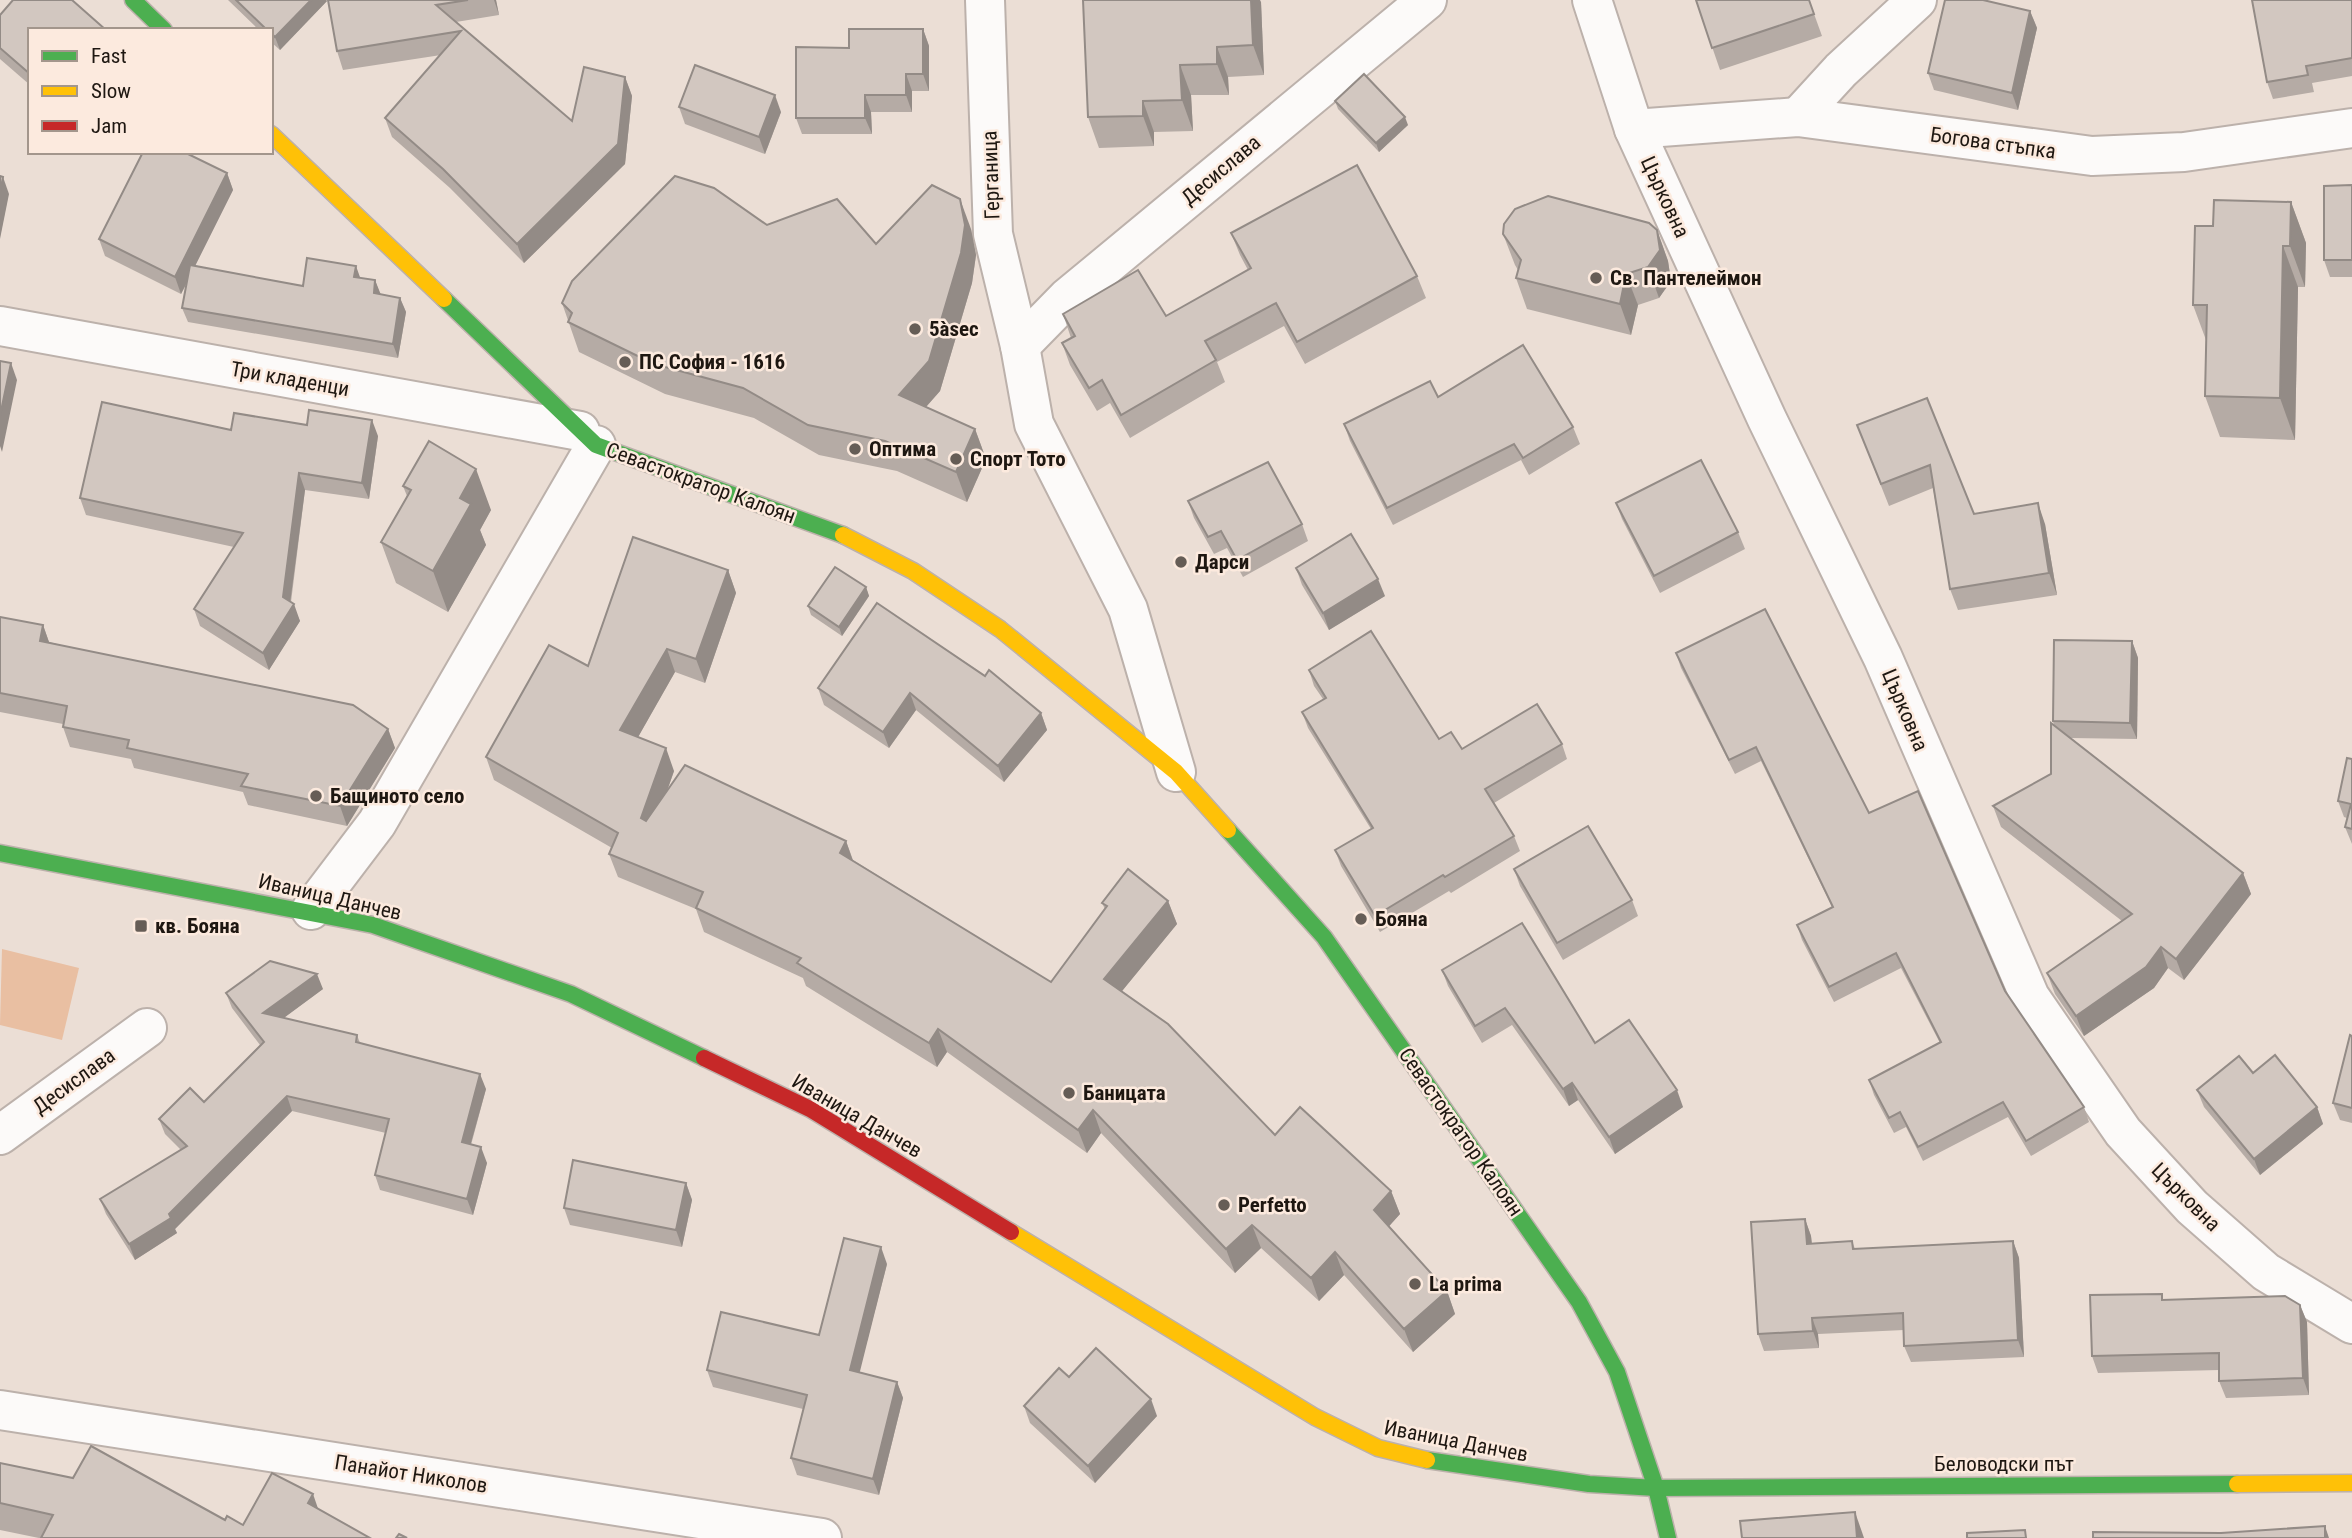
<svg xmlns="http://www.w3.org/2000/svg" width="2352" height="1538" viewBox="0 0 2352 1538" font-family="'Roboto Condensed',sans-serif">
  <style>
    .green { fill: #e9bfa2 }
    .lines { fill: none; stroke-linecap: round; stroke-linejoin: round }
    .street-casing { stroke: #bcb1ab; stroke-width: 42 }
    .fast-casing { stroke: #bcb1ab; stroke-width: 19 }
    .slow-casing { stroke: #bcb1ab; stroke-width: 19 }
    .jam-casing { stroke: #bcb1ab; stroke-width: 19 }
    .street { stroke: #fcfaf9; stroke-width: 38 }
    .fast { stroke: #4caf50; stroke-width: 16 }
    .slow { stroke: #ffc107; stroke-width: 16 }
    .jam { stroke: #c62828; stroke-width: 16 }
    .wall { fill: #b5aba5 }
    .shaded-wall { fill: #938b86 }
    .building { fill: #d2c7c0; stroke: #938b86; stroke-width: 2 }
    .poi-dot { fill: #665d56; stroke: #fceade; stroke-width: 2.5 }
    .labels { text-anchor: middle; stroke-width: 5; stroke-linejoin: round; paint-order: stroke }
    .street-label { font-size: 21px; fill: #1e1711; stroke: #fceade }
    .poi-label { font-size: 21px; font-weight: bold; fill: #1e1711; stroke: #fceade; text-anchor: start }
  </style>
  <rect width="100%" height="100%" fill="#ebded5"/>
  <polygon class="green" points="2,949 79,968 62,1040 0,1025"/>
  <g class="lines">
    <g class="street-casing">
      <g id="street">
        <polyline points="985,0 993,234 1020,346 1034,424 1128,609 1176,772"/>
        <polyline points="1592,0 1634,129 1767,419 1883,658 2030,997 2123,1132 2192,1207 2266,1272 2352,1324"/>
        <polyline points="1798,117 1841,70 1917,0"/>
        <polyline points="1634,129 1798,117 2092,156 2184,152 2352,128"/>
        <polyline points="0,326 580,431"/>
        <polyline points="1020,346 1067,298 1427,0"/>
        <polyline points="311,910 377,823 596,445"/>
        <polyline points="0,1135 147,1028"/>
        <polyline points="0,1410 822,1538"/>
      </g>
    </g>
    <g class="fast-casing">
      <g id="fast">
        <polyline points="133,0 164,30"/>
        <polyline points="444,299 596,445 843,535"/>
        <polyline points="1228,830 1324,937 1579,1302 1617,1372 1656,1488 1668,1538"/>
        <polyline points="0,853 373,925 571,994 704,1058"/>
        <polyline points="1427,1460 1589,1484 1656,1488 2237,1484"/>
      </g>
    </g>
    <g class="slow-casing">
      <g id="slow">
        <polyline points="271,134 444,299"/>
        <polyline points="843,535 913,571 1000,629 1176,772 1228,830"/>
        <polyline points="1011,1232 1315,1417 1378,1448 1427,1460"/>
        <polyline points="2237,1484 2352,1483"/>
      </g>
    </g>
    <g class="jam-casing">
      <polyline id="jam" points="704,1058 810,1109 1011,1232"/>
    </g>
    <use href="#street" class="street"/>
    <use href="#fast" class="fast"/>
    <use href="#slow" class="slow"/>
    <use href="#jam" class="jam"/>
  </g>
  <g class="wall">
    <polygon points="228,0 326,0 327,1 280,50 271,42 271,30 259,30"/>
    <polygon points="328,0 496,0 499,15 456,22 572,121 625,77 632,96 625,164 524,263 450,188 392,137 385,118 441,55 343,70 337,51"/>
    <polygon points="1696,0 1809,0 1822,36 1720,70"/>
    <polygon points="2352,0 2352,76 2312,83 2314,92 2273,99 2267,82"/>
    <polygon points="1261,2 1264,75 1228,77 1229,95 1191,95 1193,131 1154,132 1154,146 1099,148 1088,117"/>
    <polygon points="2030,11 2037,28 2018,110 1934,90 1928,73"/>
    <polygon points="0,15 30,30 30,85 0,59"/>
    <polygon points="923,29 929,46 929,91 912,91 912,112 871,112 872,134 802,134 796,118"/>
    <polygon points="1335,101 1408,125 1379,152 1338,109"/>
    <polygon points="679,107 781,112 765,154 685,124"/>
    <polygon points="227,173 233,190 195,266 303,286 360,278 375,280 380,294 400,298 406,312 398,358 188,322 182,308 187,283 181,294 105,256 99,239"/>
    <polygon points="2352,185 2352,277 2330,277 2324,260"/>
    <polygon points="2291,202 2306,243 2305,287 2298,287 2295,440 2220,437 2205,396 2206,340 2193,305 2213,226"/>
    <polygon points="767,225 876,244 971,229 976,255 972,283 940,391 926,407 975,429 986,459 967,502 897,471 819,455 754,418 665,394 579,352 562,303"/>
    <polygon points="1657,230 1668,261 1671,281 1659,298 1638,305 1631,335 1527,309 1516,278 1518,270 1515,265 1503,234"/>
    <polygon points="1231,233 1417,276 1426,298 1305,364 1284,326 1217,362 1225,382 1130,438 1110,403 1097,411 1070,365 1062,343 1071,338 1063,314 1166,316 1248,270 1240,255"/>
    <polygon points="1927,398 1974,514 2045,524 2057,595 1958,610 1950,589 1933,488 1889,506 1857,425"/>
    <polygon points="1344,424 1573,427 1580,444 1529,475 1521,460 1393,525 1350,441"/>
    <polygon points="231,430 378,436 369,499 305,490 291,602 300,621 269,670 200,626 194,609 234,547 86,515 80,498"/>
    <polygon points="403,486 491,510 480,530 486,545 448,612 396,583 381,542 407,496"/>
    <polygon points="1188,501 1302,524 1308,541 1243,577 1227,548 1214,554 1194,518"/>
    <polygon points="1616,503 1738,532 1745,549 1660,593 1622,519"/>
    <polygon points="1296,568 1385,596 1329,630 1302,585"/>
    <polygon points="728,570 736,593 705,683 675,672 638,737 674,771 667,791 846,841 853,860 1051,982 1105,909 1102,903 1168,901 1177,924 1122,991 1275,1135 1391,1191 1400,1214 1389,1226 1447,1291 1455,1314 1413,1352 1344,1275 1319,1301 1261,1248 1235,1273 1101,1133 1087,1153 947,1052 937,1067 806,986 803,978 704,932 696,909 618,877 609,854 612,848 494,780 486,757 588,666"/>
    <polygon points="866,587 869,596 842,636 811,615 808,606"/>
    <polygon points="877,603 1041,713 1047,730 1004,782 916,710 889,748 824,705 818,688"/>
    <polygon points="0,617 43,625 49,642 388,729 395,748 347,826 248,805 243,792 134,768 131,759 70,747 63,727 63,724 0,712"/>
    <polygon points="2132,641 2138,658 2137,739 2071,738 2243,873 2251,894 2184,980 2168,968 2154,988 2084,1036 2055,994 2047,973 2122,921 2001,827 1993,806 2051,774 2054,726 2053,721"/>
    <polygon points="1676,653 1869,813 2005,991 2084,1107 2089,1122 2031,1156 2008,1117 1923,1161 1906,1127 1894,1133 1874,1095 1869,1080 1940,1043 1901,968 1834,1002 1802,940 1797,925 1832,907 1761,761 1735,774 1681,668"/>
    <polygon points="1309,670 1439,739 1462,749 1562,744 1567,759 1494,803 1514,836 1520,851 1451,893 1449,891 1380,932 1341,866 1335,850 1371,829 1308,728 1302,712 1323,699 1314,686"/>
    <polygon points="2352,759 2352,844 2345,827 2347,818 2344,817 2338,801"/>
    <polygon points="1514,869 1632,900 1638,916 1563,960 1520,886"/>
    <polygon points="1442,970 1595,1043 1683,1107 1615,1154 1578,1100 1569,1106 1512,1025 1482,1043 1448,986"/>
    <polygon points="323,989 283,1018 357,1035 360,1043 486,1089 471,1145 487,1163 473,1215 380,1190 375,1175 386,1133 292,1111 175,1229 177,1233 135,1260 106,1214 100,1199 181,1150 165,1134 159,1119 204,1102 260,1045 232,1008 226,993"/>
    <polygon points="2352,1036 2352,1123 2340,1120 2333,1103"/>
    <polygon points="2253,1073 2317,1107 2323,1124 2260,1175 2204,1107 2197,1090"/>
    <polygon points="686,1183 692,1200 682,1247 570,1225 564,1208"/>
    <polygon points="1805,1219 1811,1236 1812,1243 1852,1241 1855,1249 2013,1241 2019,1258 2024,1357 1911,1362 1904,1346 1904,1330 1818,1334 1819,1348 1764,1351 1758,1334"/>
    <polygon points="887,1264 859,1372 897,1382 903,1398 879,1495 797,1475 791,1458 803,1409 713,1387 707,1370 819,1335"/>
    <polygon points="2164,1300 2300,1305 2307,1322 2309,1395 2226,1398 2219,1381 2219,1370 2098,1373 2092,1356"/>
    <polygon points="1069,1377 1157,1416 1095,1483 1030,1423 1024,1406"/>
    <polygon points="0,1463 243,1525 318,1509 370,1538 39,1538 0,1530"/>
  </g>
  <g class="shaded-wall">
    <polygon points="311,0 326,0 327,1 280,50 275,37"/>
    <polygon points="494,0 496,0 499,15"/>
    <polygon points="1251,0 1260,0 1261,2 1264,75 1253,45"/>
    <polygon points="2030,11 2037,28 2018,110 2012,93"/>
    <polygon points="923,29 929,46 929,91 923,74"/>
    <polygon points="1217,47 1228,77 1229,95 1217,64"/>
    <polygon points="1180,65 1191,95 1193,131 1182,100"/>
    <polygon points="906,74 912,91 912,112 906,95"/>
    <polygon points="625,77 632,96 625,164 524,263 517,244"/>
    <polygon points="775,95 781,112 765,154 759,137"/>
    <polygon points="865,95 871,112 872,134 865,118"/>
    <polygon points="1143,101 1154,132 1154,146 1143,116"/>
    <polygon points="1405,117 1408,125 1379,152 1376,143"/>
    <polygon points="227,173 233,190 181,294 175,277"/>
    <polygon points="3,177 9,194 0,239 0,192"/>
    <polygon points="960,199 971,229 976,255 972,283 940,391 910,425 899,395"/>
    <polygon points="2291,202 2306,243 2305,287 2290,246"/>
    <polygon points="1657,230 1668,261 1671,281 1659,298 1648,267"/>
    <polygon points="2283,246 2298,287 2295,440 2280,398"/>
    <polygon points="356,266 361,280 354,277"/>
    <polygon points="1626,274 1638,305 1631,335 1620,304"/>
    <polygon points="375,280 381,295 374,293"/>
    <polygon points="400,298 406,312 398,358 393,344"/>
    <polygon points="11,363 17,380 2,452 0,446 0,416"/>
    <polygon points="372,420 378,436 369,499 362,483"/>
    <polygon points="975,429 986,459 967,502 956,472"/>
    <polygon points="476,469 491,510 480,530 486,545 448,612 433,571 460,498"/>
    <polygon points="299,473 305,490 289,611 294,604 300,621 269,670 263,653 283,597"/>
    <polygon points="2038,503 2045,524 2057,595 2049,573"/>
    <polygon points="728,570 736,593 705,683 696,659"/>
    <polygon points="1378,579 1385,596 1329,630 1323,613"/>
    <polygon points="866,587 869,596 842,636 839,627"/>
    <polygon points="43,625 50,645 40,641"/>
    <polygon points="2132,641 2138,658 2137,739 2130,723"/>
    <polygon points="667,649 675,672 629,753 620,730"/>
    <polygon points="910,693 916,710 889,748 883,732"/>
    <polygon points="1041,713 1047,730 1004,782 998,766"/>
    <polygon points="388,729 395,748 347,826 340,806"/>
    <polygon points="666,748 674,771 649,842 641,818"/>
    <polygon points="846,841 854,864 840,853"/>
    <polygon points="2243,873 2251,894 2184,980 2176,959"/>
    <polygon points="1168,901 1177,924 1113,1002 1104,979"/>
    <polygon points="2161,947 2168,968 2154,988 2084,1036 2076,1016"/>
    <polygon points="317,974 323,989 269,1029 263,1013"/>
    <polygon points="938,1029 947,1052 937,1067 929,1043"/>
    <polygon points="480,1074 486,1089 467,1157 462,1142"/>
    <polygon points="1572,1083 1578,1100 1569,1106 1563,1089"/>
    <polygon points="1677,1090 1683,1107 1615,1154 1609,1137"/>
    <polygon points="287,1096 292,1111 175,1229 177,1233 135,1260 129,1244 169,1214"/>
    <polygon points="2317,1107 2323,1124 2260,1175 2254,1159"/>
    <polygon points="1093,1110 1101,1133 1087,1153 1078,1130"/>
    <polygon points="481,1147 487,1163 473,1215 467,1199"/>
    <polygon points="686,1183 692,1200 682,1247 676,1230"/>
    <polygon points="1391,1191 1400,1214 1383,1233 1374,1210"/>
    <polygon points="1805,1219 1811,1236 1813,1260 1807,1244"/>
    <polygon points="1252,1225 1261,1248 1235,1273 1226,1249"/>
    <polygon points="2013,1241 2019,1258 2024,1357 2018,1340"/>
    <polygon points="881,1247 887,1264 856,1387 850,1370"/>
    <polygon points="1335,1252 1344,1275 1319,1301 1311,1278"/>
    <polygon points="1447,1291 1455,1314 1413,1352 1404,1329"/>
    <polygon points="2300,1305 2307,1322 2309,1395 2303,1378"/>
    <polygon points="1812,1318 1818,1334 1819,1348 1813,1331"/>
    <polygon points="897,1382 903,1398 879,1495 873,1479"/>
    <polygon points="1151,1399 1157,1416 1095,1483 1088,1466"/>
    <polygon points="313,1494 323,1523 308,1503"/>
    <polygon points="1855,1512 1863,1535 1864,1538 1857,1538"/>
    <polygon points="2325,1526 2329,1538 2325,1538"/>
  </g>
  <g class="building">
    <polygon points="13,0 72,0 106,30 30,30 30,74 0,48 0,15"/>
    <polygon points="236,0 311,0 275,37 271,33 271,30 267,30"/>
    <polygon points="328,0 468,0 436,5 572,121 584,67 625,77 618,144 517,244 443,169 385,118 461,31 337,51"/>
    <polygon points="1083,0 1251,0 1253,45 1217,47 1217,64 1180,65 1182,100 1143,101 1143,116 1088,117"/>
    <polygon points="1696,0 1809,0 1814,14 1712,48"/>
    <polygon points="1945,0 1983,0 2030,11 2012,93 1928,73"/>
    <polygon points="2252,0 2352,0 2352,58 2306,66 2308,75 2267,82"/>
    <polygon points="849,29 923,29 923,74 906,74 906,95 865,95 865,118 796,118 796,47 849,48"/>
    <polygon points="695,65 775,95 759,137 679,107"/>
    <polygon points="1364,74 1405,117 1376,143 1335,101"/>
    <polygon points="143,152 184,152 227,173 175,277 99,239"/>
    <polygon points="1357,165 1417,276 1297,342 1276,303 1205,341 1216,360 1121,415 1102,380 1089,388 1062,343 1075,336 1063,314 1138,270 1166,316 1251,268 1231,233"/>
    <polygon points="0,176 3,177 0,192"/>
    <polygon points="675,176 714,188 767,225 837,199 876,244 932,185 960,199 965,225 961,253 929,361 899,395 975,429 956,472 885,441 808,425 743,388 654,364 568,322 572,313 562,303 572,281"/>
    <polygon points="2352,185 2352,260 2324,260 2324,186"/>
    <polygon points="1548,196 1649,223 1657,230 1660,250 1648,267 1626,274 1620,304 1516,278 1521,260 1503,234 1504,224 1515,209"/>
    <polygon points="2214,200 2291,202 2290,246 2283,246 2280,398 2205,396 2207,305 2193,305 2195,226 2213,226"/>
    <polygon points="307,258 356,266 354,277 375,280 374,293 400,298 393,344 182,308 190,265 303,286"/>
    <polygon points="1523,345 1573,427 1523,458 1514,444 1387,508 1344,424 1430,381 1438,397"/>
    <polygon points="0,361 11,363 0,416"/>
    <polygon points="1927,398 1974,514 2038,503 2049,573 1950,589 1930,465 1881,484 1857,425"/>
    <polygon points="102,402 231,430 234,413 307,425 309,410 372,420 362,483 299,473 283,597 294,604 263,653 194,609 243,533 80,498"/>
    <polygon points="429,441 476,469 460,498 471,504 433,571 381,542 411,490 403,486"/>
    <polygon points="1701,460 1738,532 1654,576 1616,503"/>
    <polygon points="1268,462 1302,524 1237,560 1221,531 1208,537 1188,501"/>
    <polygon points="1351,534 1378,579 1323,613 1296,568"/>
    <polygon points="633,537 728,570 696,659 667,649 620,730 666,748 641,818 646,821 685,765 846,841 840,853 1051,982 1107,906 1102,903 1128,869 1168,901 1104,979 1168,1024 1275,1135 1300,1107 1391,1191 1374,1210 1447,1291 1404,1329 1335,1252 1311,1278 1252,1225 1226,1249 1093,1110 1078,1130 938,1029 929,1043 797,963 801,958 696,908 703,892 609,854 618,833 486,757 549,645 588,666"/>
    <polygon points="835,567 866,587 839,627 808,606"/>
    <polygon points="877,603 985,676 989,670 1041,713 998,766 910,693 883,732 818,688"/>
    <polygon points="1765,609 1869,813 1918,791 2005,991 2084,1107 2026,1141 2003,1102 1918,1147 1900,1112 1889,1118 1869,1080 1941,1042 1896,953 1829,987 1797,925 1833,907 1756,747 1729,760 1676,653"/>
    <polygon points="0,617 43,625 40,641 353,705 388,729 340,806 241,786 248,774 127,748 129,740 63,727 67,706 0,693"/>
    <polygon points="1371,631 1439,739 1451,732 1462,749 1537,704 1562,744 1485,789 1514,836 1445,877 1443,875 1375,916 1335,850 1373,828 1302,712 1326,698 1309,670"/>
    <polygon points="2054,640 2132,641 2130,723 2053,721"/>
    <polygon points="2051,723 2243,873 2176,959 2161,947 2146,967 2076,1016 2047,973 2132,914 1993,806 2051,774"/>
    <polygon points="2347,758 2352,759 2352,829 2345,827 2351,804 2338,801"/>
    <polygon points="1588,826 1632,900 1557,943 1514,869"/>
    <polygon points="1522,923 1595,1043 1629,1020 1677,1090 1609,1137 1572,1083 1563,1089 1505,1008 1475,1026 1442,970"/>
    <polygon points="270,961 317,974 263,1013 357,1035 356,1042 480,1074 462,1142 481,1147 467,1199 375,1175 389,1119 287,1096 169,1214 171,1218 129,1244 100,1199 187,1146 159,1119 190,1088 204,1102 264,1042 226,993"/>
    <polygon points="2350,1035 2352,1036 2352,1108 2333,1103"/>
    <polygon points="2275,1055 2317,1107 2254,1159 2197,1090 2239,1056 2253,1073"/>
    <polygon points="573,1160 686,1183 676,1230 564,1208"/>
    <polygon points="1805,1219 1807,1244 1852,1241 1853,1249 2013,1241 2018,1340 1904,1346 1903,1313 1812,1318 1813,1331 1758,1334 1751,1222"/>
    <polygon points="844,1238 881,1247 850,1370 897,1382 873,1479 791,1458 807,1395 707,1370 721,1312 819,1335"/>
    <polygon points="2162,1294 2162,1300 2285,1296 2300,1305 2303,1378 2219,1381 2219,1353 2092,1356 2090,1295"/>
    <polygon points="1096,1348 1151,1399 1088,1466 1024,1406 1059,1368 1069,1377"/>
    <polygon points="91,1446 225,1520 227,1516 243,1525 272,1473 313,1494 308,1503 370,1538 41,1538 53,1515 0,1503 0,1463 73,1478"/>
    <polygon points="1855,1512 1857,1538 1742,1538 1740,1521"/>
    <polygon points="2325,1526 2325,1538 2093,1538 2093,1532 2221,1533"/>
    <polygon points="2025,1530 2026,1538 1967,1538 1967,1533"/>
    <polygon points="399,1534 407,1538 396,1538"/>
  </g>
  <g class="poi-dot">
    <circle cx="1596" cy="278" r="7"/>
    <circle cx="915" cy="329" r="7"/>
    <circle cx="625" cy="362" r="7"/>
    <circle cx="855" cy="449" r="7"/>
    <circle cx="956" cy="459" r="7"/>
    <circle cx="1181" cy="562" r="7"/>
    <circle cx="316" cy="796" r="7"/>
    <circle cx="1361" cy="919" r="7"/>
    <rect x="134" y="919" width="14" height="14" rx="3.5"/>
    <circle cx="1069" cy="1093" r="7"/>
    <circle cx="1224" cy="1205" r="7"/>
    <circle cx="1415" cy="1284" r="7"/>
  </g>
  <g class="labels">
    <g class="street-label">
      <text transform="translate(1993 143) rotate(8)" y="7">Богова стъпка</text>
      <text transform="translate(1221 170) rotate(-40)" y="7">Десислава</text>
      <text transform="translate(991 175) rotate(-92)" y="7">Герганица</text>
      <text transform="translate(1665 197) rotate(65)" y="7">Църковна</text>
      <text transform="translate(290 379) rotate(10)" y="7">Три кладенци</text>
      <text transform="translate(701 483) rotate(20)" y="7">Севастократор Калоян</text>
      <text transform="translate(1905 710) rotate(67)" y="7">Църковна</text>
      <text transform="translate(330 897) rotate(13)" y="7">Иваница Данчев</text>
      <text transform="translate(74 1081) rotate(-36)" y="7">Десислава</text>
      <text transform="translate(857 1116) rotate(30)" y="7">Иваница Данчев</text>
      <text transform="translate(1461 1132) rotate(55)" y="7">Севастократор Калоян</text>
      <text transform="translate(2186 1197) rotate(45)" y="7">Църковна</text>
      <text transform="translate(1456 1441) rotate(11)" y="7">Иваница Данчев</text>
      <text x="2004" y="1471">Беловодски път</text>
      <text transform="translate(411 1474) rotate(9)" y="7">Панайот Николов</text>
    </g>
    <g class="poi-label">
      <text x="1610" y="285">Св. Пантелеймон</text>
      <text x="929" y="336">5àsec</text>
      <text x="639" y="369">ПС София - 1616</text>
      <text x="869" y="456">Оптима</text>
      <text x="970" y="466">Спорт Тото</text>
      <text x="1195" y="569">Дарси</text>
      <text x="330" y="803">Бащиното село</text>
      <text x="1375" y="926">Бояна</text>
      <text x="155" y="933">кв. Бояна</text>
      <text x="1083" y="1100">Баницата</text>
      <text x="1238" y="1212">Perfetto</text>
      <text x="1429" y="1291">La prima</text>
    </g>
  </g>
  <rect x="28" y="28" width="245" height="126" fill="#fceade" stroke="#a3968c" stroke-width="2"/>
  <rect x="42" y="51" width="35" height="10" fill="#4caf50" stroke="#a3968c" stroke-width="2"/>
  <text x="91" y="63" font-size="21" fill="#1e1711">Fast</text>
  <rect x="42" y="86" width="35" height="10" fill="#ffc107" stroke="#a3968c" stroke-width="2"/>
  <text x="91" y="98" font-size="21" fill="#1e1711">Slow</text>
  <rect x="42" y="121" width="35" height="10" fill="#c62828" stroke="#a3968c" stroke-width="2"/>
  <text x="91" y="133" font-size="21" fill="#1e1711">Jam</text>
</svg>
